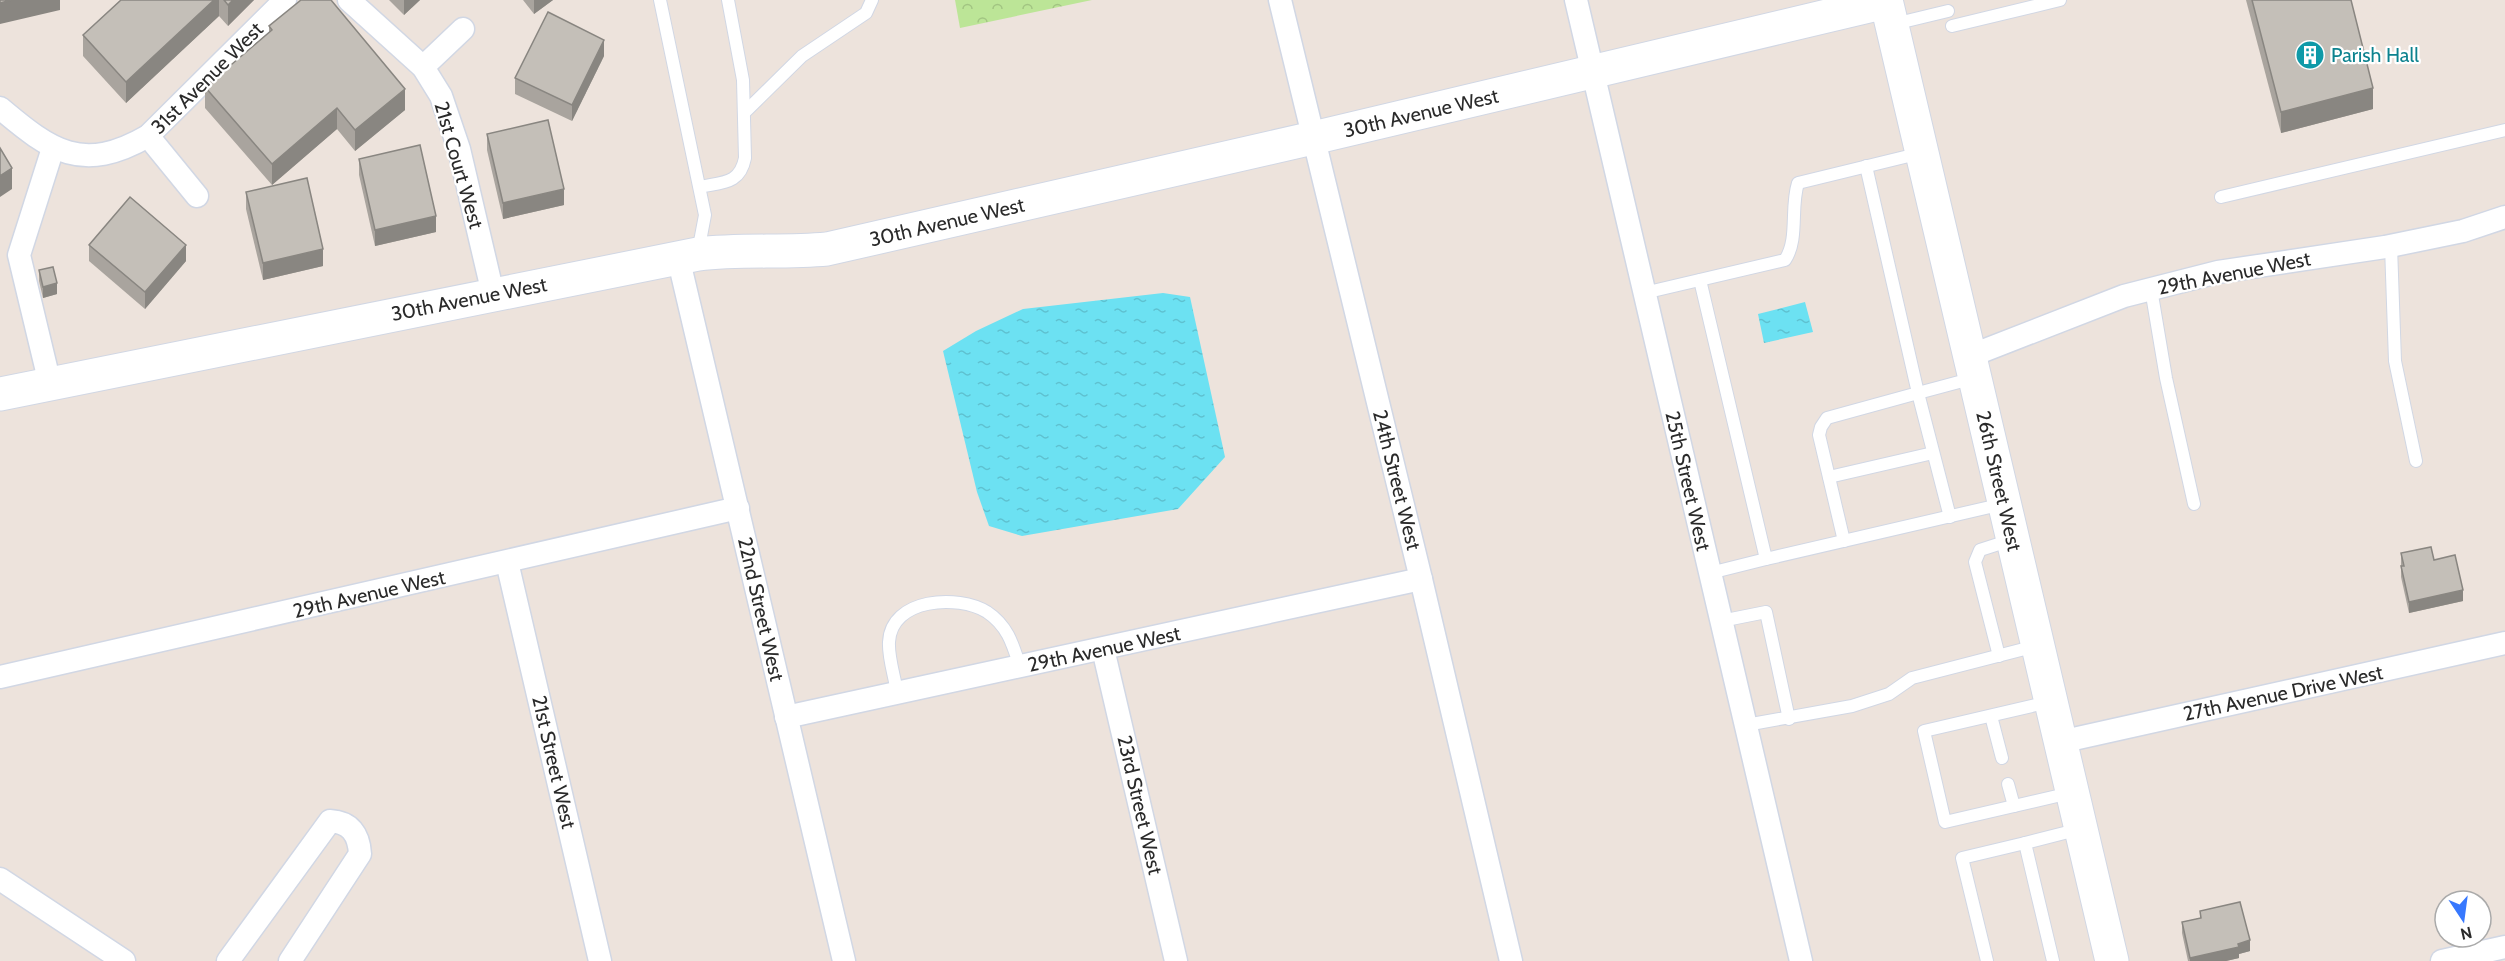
<svg xmlns="http://www.w3.org/2000/svg" width="2505" height="961" viewBox="0 0 2505 961" font-family="Cabin,sans-serif">
  <style>
    .forest { fill: url(#forest-crowns) }
    .water { fill: url(#water-ripples) }
    .lines { fill: none; stroke-linecap: round; stroke-linejoin: round }
    .lane-casing { stroke: #d1d7e4; stroke-width: 14 }
    .street-casing { stroke: #d1d7e4; stroke-width: 25 }
    .secondary-casing { stroke: #d1d7e4; stroke-width: 35 }
    .lane { stroke: #fff; stroke-width: 12 }
    .street { stroke: #fff; stroke-width: 22 }
    .secondary { stroke: #fff; stroke-width: 33 }
    .wall { fill: #a9a49e }
    .shaded-wall { fill: #898681 }
    .building { fill: #c4bfb8; stroke: #898681; stroke-width: 1.5 }
    .labels { text-anchor: middle; stroke-width: 4.5; stroke-linejoin: round; paint-order: stroke }
    .culture-label { font-size: 20px; fill: #0d838f; stroke: #fff; text-anchor: start }
    .street-label { font-size: 20px; fill: #2a2a2a; stroke: #fff }
  </style>
  <defs>
    <pattern id="forest-crowns" width="20" height="18" patternUnits="userSpaceOnUse" patternTransform="scale(1.5)"><rect width="20" height="18" fill="#bce597"/><path d="M2 6a3 3 0 1 1 6 0M12 15a3 3 0 1 1 6 0" fill="none" stroke="#a2c582"/></pattern>
    <pattern id="water-ripples" width="26" height="14" patternUnits="userSpaceOnUse" patternTransform="scale(1.5)"><rect width="26" height="14" fill="#6ce1f2"/><path d="M2 4q2-2 4 0t4 0M15 11q2-2 4 0t4 0" fill="none" stroke="#5ec1d0"/></pattern>
  </defs>
  <rect width="100%" height="100%" fill="#ede3dc"/>
  <polygon class="forest" points="955,0 1092,0 960,28"/>
  <g class="water">
    <polygon points="1163,293 1190,297 1225,457 1178,509 1022,536 989,526 977,492 943,351 976,331 1023,309"/>
    <polygon points="1805,302 1813,332 1764,343 1758,314"/>
  </g>
  <g class="lines">
    <g class="lane-casing">
      <g id="lane">
        <polyline points="660,0 705,215 698,252"/>
        <polyline points="1894,24 1948,11"/>
        <polyline points="1952,26 2060,0"/>
        <polyline points="744,113 802,56 866,13 872,0"/>
        <path d="M700,187C723,182 740,184 745,158L743,80L728,0"/>
        <polyline points="2221,197 2505,130"/>
        <polyline points="2391,246 2395,361 2416,461"/>
        <polyline points="1700,280 1766,559 2003,504"/>
        <polyline points="2151,289 2166,378 2194,504"/>
        <path d="M1644,293L1785,260C1799,239 1790,208 1798,183L1921,153"/>
        <polyline points="1829,477 1933,453"/>
        <polyline points="1950,517 1918,393 1974,378"/>
        <polyline points="1844,541 1819,435 1821,427 1827,418 1918,393 1866,166"/>
        <polyline points="1710,573 1766,559"/>
        <polyline points="1721,621 1766,612 1789,719"/>
        <polyline points="1999,656 1975,562 1980,550 2011,540"/>
        <path d="M897,693C895,677 888,658 889,642C891,598 958,594 987,612C1008,626 1013,645 1020,667"/>
        <polyline points="2049,702 1924,731 1945,822 2070,793"/>
        <polyline points="1991,716 2002,758"/>
        <polyline points="1746,725 1852,706 1889,694 1912,678 2036,646"/>
        <polyline points="2008,784 2014,806"/>
        <polyline points="1987,961 1962,858 2025,843"/>
        <polyline points="2053,961 2025,843 2080,829"/>
      </g>
    </g>
    <g class="street-casing">
      <g id="street">
        <polyline points="349,0 423,67 441,96 459,149 493,294"/>
        <polyline points="1280,0 1421,579 1511,961"/>
        <polyline points="1576,0 1801,961"/>
        <polyline points="423,67 463,29"/>
        <path d="M0,108C51,151 82,174 148,136L285,0"/>
        <polyline points="148,136 197,196"/>
        <polyline points="678,257 844,961"/>
        <polyline points="1970,356 2124,296 2218,272 2385,247 2463,231 2505,217"/>
        <polyline points="50,384 19,255 53,148"/>
        <polyline points="507,562 600,961"/>
        <polyline points="1103,649 1176,961"/>
        <polyline points="0,677 738,508"/>
        <polyline points="786,717 1421,579"/>
        <polyline points="2060,742 2505,643"/>
        <polyline points="0,879 124,961"/>
        <path d="M228,961L330,821C350,822 359,834 360,854L290,961"/>
        <polyline points="2442,961 2505,947"/>
      </g>
    </g>
    <g class="secondary-casing">
      <g id="secondary">
        <polyline points="1886,0 2112,961"/>
        <path d="M0,394L698,254C741,249 784,253 827,249L1313,138L1886,2"/>
      </g>
    </g>
    <use href="#lane" class="lane"/>
    <use href="#street" class="street"/>
    <use href="#secondary" class="secondary"/>
  </g>
  <g class="wall">
    <polygon points="121,0 254,0 228,26 219,16 126,103 83,56 83,35"/>
    <polygon points="389,0 420,0 404,15"/>
    <polygon points="523,0 553,0 534,14"/>
    <polygon points="2246,0 2351,0 2373,109 2281,133"/>
    <polygon points="269,26 405,110 355,151 337,129 272,185 205,108 205,87 269,32"/>
    <polygon points="604,56 572,121 515,94 515,78"/>
    <polygon points="487,134 564,205 503,219 487,150"/>
    <polygon points="359,159 436,232 375,246 359,175"/>
    <polygon points="246,192 323,266 263,280 246,209"/>
    <polygon points="89,245 186,261 145,309 89,261"/>
    <polygon points="39,270 57,294 43,298 39,281"/>
    <polygon points="2401,553 2434,560 2463,601 2409,613 2401,577"/>
    <polygon points="2200,911 2250,951 2239,954 2239,958 2226,961 2188,961 2182,933 2182,922 2200,918"/>
  </g>
  <g class="shaded-wall">
    <polygon points="11,0 60,0 60,10 0,24 0,3"/>
    <polygon points="214,0 219,0 219,16 126,103 126,82"/>
    <polygon points="233,0 254,0 228,26 228,5"/>
    <polygon points="404,0 420,0 404,15"/>
    <polygon points="534,0 553,0 534,14"/>
    <polygon points="604,40 604,56 572,121 572,105"/>
    <polygon points="2373,88 2373,109 2281,133 2281,112"/>
    <polygon points="405,89 405,110 355,151 355,130"/>
    <polygon points="337,108 337,129 272,185 272,164"/>
    <polygon points="12,168 12,189 0,197 0,176"/>
    <polygon points="564,189 564,205 503,219 503,203"/>
    <polygon points="436,216 436,232 375,246 375,230"/>
    <polygon points="186,245 186,261 145,309 145,292"/>
    <polygon points="323,249 323,266 263,280 263,263"/>
    <polygon points="57,283 57,294 43,298 43,287"/>
    <polygon points="2463,590 2463,601 2409,613 2409,602"/>
    <polygon points="2250,940 2250,951 2239,954 2239,958 2226,961 2190,961 2190,958"/>
  </g>
  <g class="building">
    <polygon points="0,0 11,0 0,3"/>
    <polygon points="121,0 214,0 126,82 83,35"/>
    <polygon points="224,0 233,0 228,5"/>
    <polygon points="301,0 331,0 405,89 355,130 337,108 272,164 205,87 272,30 269,26"/>
    <polygon points="2252,0 2351,0 2373,88 2281,112"/>
    <polygon points="548,12 604,40 572,105 515,78"/>
    <polygon points="548,120 564,189 503,203 487,134"/>
    <polygon points="420,145 436,216 375,230 359,159"/>
    <polygon points="0,148 12,168 0,176"/>
    <polygon points="307,178 323,249 263,263 246,192"/>
    <polygon points="130,197 186,245 145,292 89,245"/>
    <polygon points="53,267 57,283 43,287 39,270"/>
    <polygon points="2431,547 2434,560 2455,555 2463,590 2409,602 2401,566 2404,566 2401,553"/>
    <polygon points="2240,902 2250,940 2238,944 2239,947 2190,958 2182,922 2201,918 2200,911"/>
  </g>
  <defs>
    <g id="building-disc" transform="scale(1.5)"><circle r="9.5" fill="#0f9aa8" stroke="#fff"/><path d="M-4-6H4V6H1V3H-1V6H-4ZM-2.5-4.3h1.7v1.8h-1.7ZM.8-4.3h1.7v1.8H.8ZM-2.5-1h1.7V.8h-1.7ZM.8-1h1.7V.8H.8Z" fill="#fff"/></g>
  </defs>
  <g fill-rule="evenodd">
    <use href="#building-disc" x="2310" y="55"/>
  </g>
  <g class="labels">
    <g class="culture-label">
      <text x="2331" y="62">Parish Hall</text>
    </g>
    <g class="street-label">
      <text transform="translate(207 78) rotate(-45)" y="7">31st Avenue West</text>
      <text transform="translate(1421 113) rotate(-13)" y="7">30th Avenue West</text>
      <text transform="translate(459 165) rotate(74)" y="7">21st Court West</text>
      <text transform="translate(947 222) rotate(-13)" y="7">30th Avenue West</text>
      <text transform="translate(2234 273) rotate(-11)" y="7">29th Avenue West</text>
      <text transform="translate(469 299) rotate(-11)" y="7">30th Avenue West</text>
      <text transform="translate(1397 480) rotate(76)" y="7">24th Street West</text>
      <text transform="translate(1688 481) rotate(77)" y="7">25th Street West</text>
      <text transform="translate(1999 481) rotate(77)" y="7">26th Street West</text>
      <text transform="translate(369 594) rotate(-13)" y="7">29th Avenue West</text>
      <text transform="translate(761 609) rotate(77)" y="7">22nd Street West</text>
      <text transform="translate(1104 649) rotate(-12)" y="7">29th Avenue West</text>
      <text transform="translate(2283 693) rotate(-12)" y="7">27th Avenue Drive West</text>
      <text transform="translate(554 762) rotate(77)" y="7">21st Street West</text>
      <text transform="translate(1140 805) rotate(77)" y="7">23rd Street West</text>
    </g>
  </g>
  <g transform="translate(2463 919) rotate(167)"><circle r="28" fill="#ffffff" stroke="#aaaaaa" stroke-width="1.5"/>
  <path d="M0-4.5L10 22L0 15L-10 22Z" fill="#3778fe"/>
  <text y="-9" font-size="16" font-weight="bold" text-anchor="middle" fill="#2a2a2a">N</text>
  </g>
</svg>
